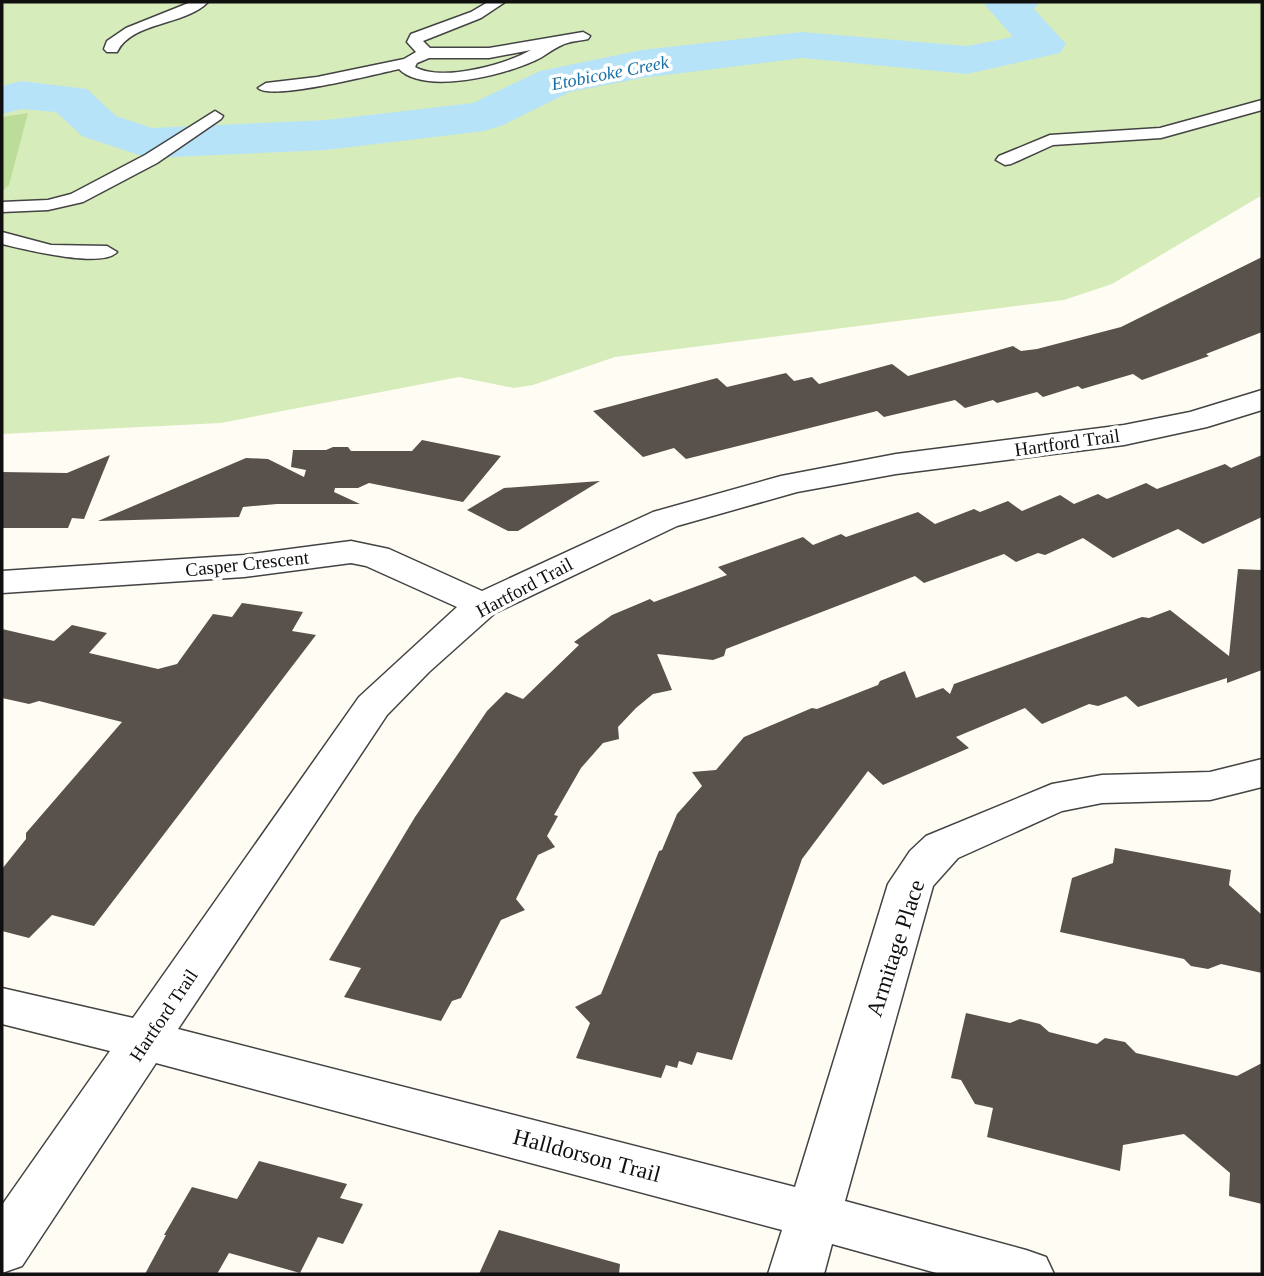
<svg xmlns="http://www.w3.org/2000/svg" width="1264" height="1276" viewBox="0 0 1264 1276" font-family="'Times New Roman',serif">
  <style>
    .green { fill: #d7ecbb }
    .forest { fill: #bcdd9a }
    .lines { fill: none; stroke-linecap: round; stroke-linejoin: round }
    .river { fill: #b7e3f8; fill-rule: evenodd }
    .building { fill: #59514c }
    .service-casing { stroke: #434343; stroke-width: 3 }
    .minor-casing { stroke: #434343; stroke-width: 3 }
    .service { fill: #fff; fill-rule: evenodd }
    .minor { fill: #fff; fill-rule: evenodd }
    .labels { text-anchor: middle; stroke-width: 7; stroke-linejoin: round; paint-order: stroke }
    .far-water-label { font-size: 18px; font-style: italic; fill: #146fa7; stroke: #fff }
    .street-label { font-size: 19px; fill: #101010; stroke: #fff }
    .near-street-label { font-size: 23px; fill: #101010; stroke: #fff }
  </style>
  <rect width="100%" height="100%" fill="#fffcf4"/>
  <polygon class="green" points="2,2 1262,2 1262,198 1259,197 1112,284 1064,300 615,357 533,385 514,388 459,377 221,423 2,434"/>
  <polygon class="forest" points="28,113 9,185 2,191 2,117"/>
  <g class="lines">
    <polygon class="river" points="987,2 1039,2 1034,9 1066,44 1060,53 967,74 802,58 642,78 570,92 501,126 484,131 326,150 148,158 82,136 56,112 22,109 2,114 2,86 21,81 87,89 116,116 152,128 326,120 473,103 540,71 642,50 802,32 967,46 1013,37 985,5"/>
  </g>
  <g class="building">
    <polygon points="1262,257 1262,332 1206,354 1209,356 1142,380 1133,374 1082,389 1078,386 1043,397 1037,392 997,403 993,400 965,408 955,400 884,417 877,411 686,459 674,448 643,457 593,411 717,378 727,387 786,373 794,381 812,377 819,384 892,364 908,376 1013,346 1021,351 1037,349 1121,327"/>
    <polygon points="422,440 501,456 463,502 369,483 358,488 335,488 334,492 360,504 277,504 243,507 239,517 98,521 246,458 268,459 304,477 306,470 291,467 293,450 326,450 333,447 348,447 351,451 412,451"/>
    <polygon points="110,455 84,519 72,518 68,528 2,528 2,472 67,473"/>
    <polygon points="1262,455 1262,517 1203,544 1178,529 1113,558 1083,538 1045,555 1038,553 1016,562 1004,554 924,583 915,576 726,649 724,656 713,660 657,654 672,690 653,694 636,708 618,727 619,739 603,743 581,768 554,815 558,816 547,836 555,847 538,855 516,899 525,910 501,920 461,998 452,1001 441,1021 344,997 361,968 329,960 415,817 487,711 506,692 523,699 579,645 574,642 612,615 650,599 654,602 727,575 718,567 803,537 813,545 841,534 846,537 918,512 935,524 974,509 980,512 1008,501 1022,511 1060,495 1074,504 1098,494 1107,499 1146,483 1157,489 1225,464 1231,468"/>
    <polygon points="600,481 518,531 508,531 467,510 504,488"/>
    <polygon points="1238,569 1262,570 1262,670 1227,683 1227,678 1138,707 1126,696 1098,706 1089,704 1042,724 1025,708 956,737 969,748 883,785 868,771 802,859 732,1060 697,1052 692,1065 679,1061 677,1068 666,1065 661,1078 576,1058 590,1023 575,1007 601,994 659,851 662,850 677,814 702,786 692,772 716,770 744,737 812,708 817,709 878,685 880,681 905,671 916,698 943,688 950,694 954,684 1142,617 1149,618 1170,610 1229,656"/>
    <polygon points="242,603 303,612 292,631 316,635 94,926 52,915 29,938 2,931 2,869 26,839 26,833 122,722 39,701 29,704 2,698 2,629 54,641 72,625 107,633 89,653 158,669 177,664 213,614 232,617"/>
    <polygon points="1115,848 1231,870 1229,885 1262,915 1262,973 1221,964 1208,969 1191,966 1184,959 1060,932 1072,878 1113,863"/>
    <polygon points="966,1013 1010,1023 1020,1019 1040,1024 1049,1032 1097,1044 1105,1038 1125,1042 1136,1053 1237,1076 1262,1063 1262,1204 1229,1196 1230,1173 1184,1134 1123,1145 1120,1171 987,1137 993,1108 975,1104 961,1080 951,1078"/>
    <polygon points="259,1161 347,1184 340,1198 363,1204 343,1244 318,1237 300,1273 229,1253 217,1274 145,1274 166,1235 164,1235 192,1187 237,1199"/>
    <polygon points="499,1230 620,1264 619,1274 479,1274"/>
  </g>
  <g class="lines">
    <g class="service-casing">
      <g id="service">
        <path d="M191,2H208C185,26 132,21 117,52H107L104,49L107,41L126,28Z"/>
        <path d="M488,2H505L481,18L423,41L430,48H489L583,32L590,36L588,39C580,41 570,41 562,45C552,49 544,57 534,61C504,75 424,95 399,69C376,74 271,101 258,88L266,83L317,77L404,59L416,52L407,42L411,34L471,12ZM531,50C504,65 442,82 415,67L417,63L429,58H489Z"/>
        <polygon points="1262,100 1262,110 1161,138 1053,145 1011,164 1005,165 996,160 999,156 1050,135 1160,128"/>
        <polygon points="215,111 223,116 221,119 157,163 83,202 48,210 2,212 2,202 48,200 71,194 145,155"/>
        <path d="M2,232L51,245L107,246L117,252C102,269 23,249 2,244Z"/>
      </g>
    </g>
    <g class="minor-casing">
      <polygon id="minor" points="1262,390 1262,410 1207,427 1124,445 896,474 797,492 677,526 495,613 429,672 387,715 178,1029 795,1187 888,884 910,851 926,836 1052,784 1102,775 1210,772 1262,759 1262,787 1210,800 1102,803 1062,811 958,858 933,886 845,1201 1026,1250 1046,1257 1054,1274 940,1274 832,1244 824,1274 768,1274 782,1230 156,1063 22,1266 2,1273 2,1205 110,1051 2,1024 2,988 133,1018 359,697 457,607 366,566 351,563 244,577 2,593 2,571 244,555 351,541 389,549 482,591 653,512 781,476 896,454 1124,425 1190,412"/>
    </g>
    <use href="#service" class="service"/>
    <use href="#minor" class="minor"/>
  </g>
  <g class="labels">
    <g class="far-water-label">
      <text transform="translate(610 73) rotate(-11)" y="6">Etobicoke Creek</text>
    </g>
    <g class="street-label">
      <text transform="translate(1067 442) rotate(-8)" y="7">Hartford Trail</text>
      <text transform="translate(247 563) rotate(-6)" y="7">Casper Crescent</text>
      <text transform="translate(524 587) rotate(-28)" y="7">Hartford Trail</text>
      <text transform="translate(163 1015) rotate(-56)" y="7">Hartford Trail</text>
    </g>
    <g class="near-street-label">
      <text transform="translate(895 948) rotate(-72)" y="8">Armitage Place</text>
      <text transform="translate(587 1155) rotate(15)" y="8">Halldorson Trail</text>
    </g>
  </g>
  <rect width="1264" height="1276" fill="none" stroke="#101010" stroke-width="7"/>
</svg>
